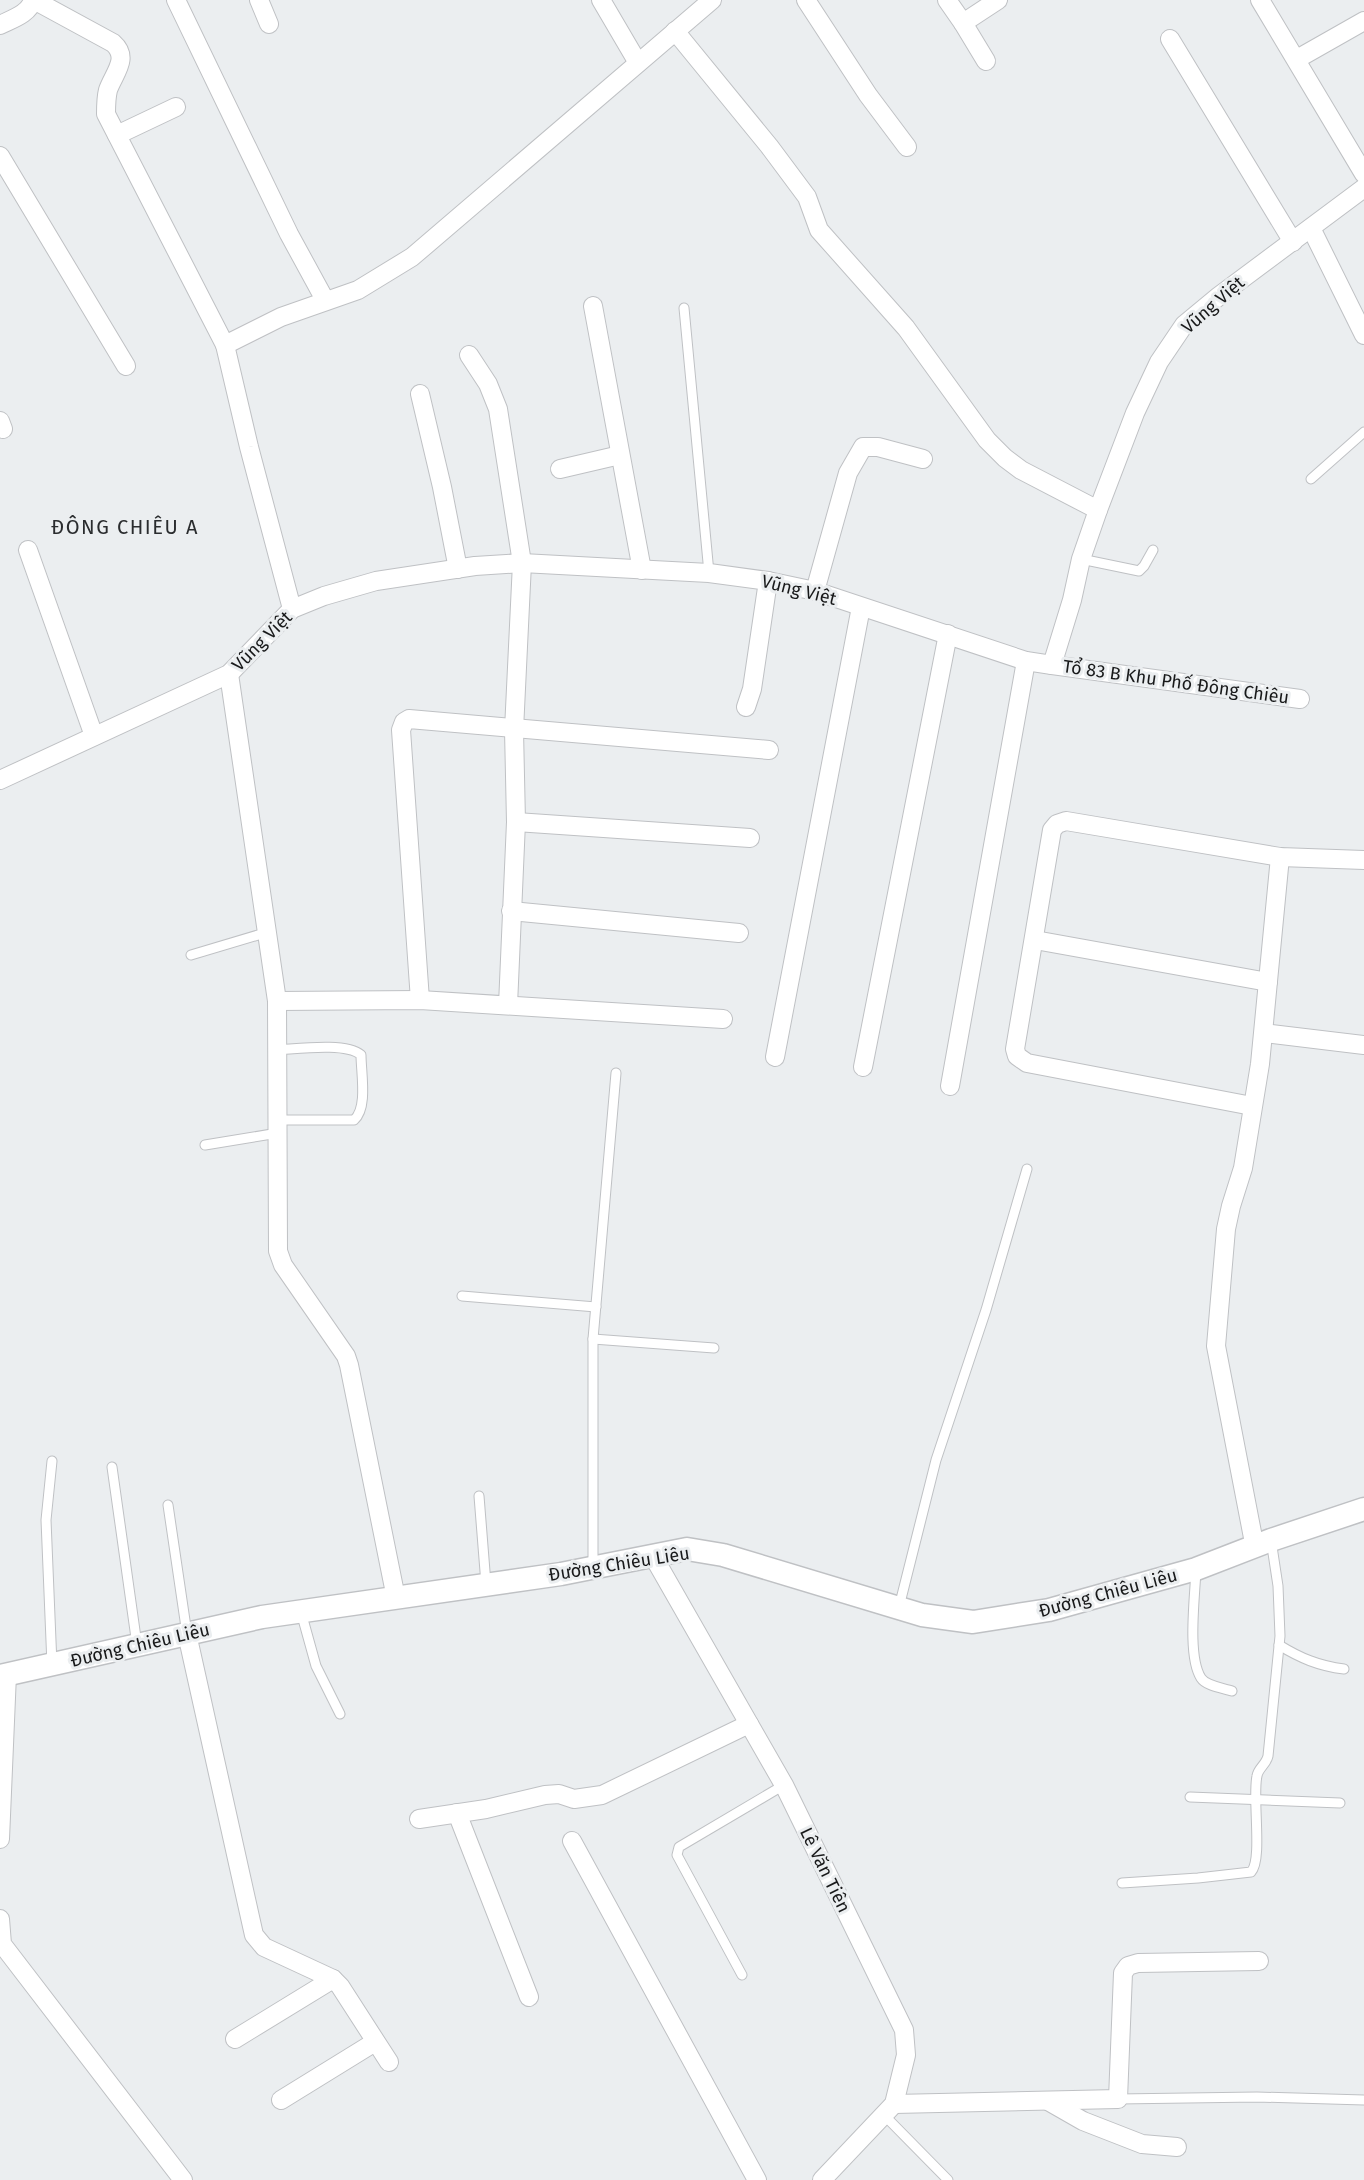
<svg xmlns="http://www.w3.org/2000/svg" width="1364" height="2180" viewBox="0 0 1364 2180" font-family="'Fira Sans',sans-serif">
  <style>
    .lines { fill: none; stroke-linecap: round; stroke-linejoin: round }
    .service-casing { stroke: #bfc1c4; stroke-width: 11 }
    .minor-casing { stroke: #bfc1c4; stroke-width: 20 }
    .tertiary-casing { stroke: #bfc1c4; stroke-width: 25 }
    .service { stroke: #fff; stroke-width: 9 }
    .minor { stroke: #fff; stroke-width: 18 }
    .tertiary { stroke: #fff; stroke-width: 22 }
    .labels { text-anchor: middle; stroke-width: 6; stroke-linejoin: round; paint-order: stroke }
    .street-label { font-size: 18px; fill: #18191a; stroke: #ebeef0 }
    .neighbourhood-label { font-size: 20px; letter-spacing: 1.5px; fill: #2a2c2e; stroke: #ebeef0 }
  </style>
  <rect width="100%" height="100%" fill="#ebeef0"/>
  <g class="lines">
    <g class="service-casing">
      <g id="service">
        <polyline points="684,308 709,573"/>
        <polyline points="1311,479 1364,432"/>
        <polyline points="1081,559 1139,571 1144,566 1153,550"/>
        <polyline points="191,955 268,932"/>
        <path d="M277,1050C297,1049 346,1042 361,1055C361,1073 368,1108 354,1120H278"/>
        <polyline points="205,1145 278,1133"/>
        <polyline points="462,1296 596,1307"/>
        <polyline points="593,1339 714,1348"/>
        <polyline points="112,1467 137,1645"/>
        <polyline points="479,1496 486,1584"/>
        <polyline points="168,1505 187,1634"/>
        <polyline points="593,1567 593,1339 616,1073"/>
        <path d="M1196,1569C1195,1597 1187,1656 1201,1678C1206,1686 1223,1688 1232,1691"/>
        <polyline points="899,1607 936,1460 986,1310 1027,1169"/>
        <polyline points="301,1612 316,1666 340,1714"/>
        <path d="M1279,1645C1300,1658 1319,1666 1344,1669"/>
        <polyline points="52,1665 46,1520 52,1461"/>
        <polyline points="1190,1797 1340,1803"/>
        <path d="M1122,1883L1198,1878L1251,1872C1263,1860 1252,1797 1257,1776C1258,1768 1266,1765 1268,1756L1280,1636L1278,1586L1271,1540"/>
        <polyline points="742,1975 677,1855 679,1847 784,1785"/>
        <polyline points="1118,2099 1257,2097 1364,2100"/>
        <polyline points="884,2115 948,2180"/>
      </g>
    </g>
    <g class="minor-casing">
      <g id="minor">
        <path d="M34,0L113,43C130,58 114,73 108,90C106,98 106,106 106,114L225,345L281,317L358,290L412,257L712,0"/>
        <polyline points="176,0 289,234 325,300"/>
        <polyline points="259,0 269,24"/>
        <polyline points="601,0 638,63"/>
        <polyline points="806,0 868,95 907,147"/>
        <polyline points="947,0 963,23 998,0"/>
        <polyline points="1260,0 1364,174"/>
        <polyline points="963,23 986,61"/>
        <path d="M0,25C12,19 29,14 33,0"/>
        <polyline points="675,31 769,146 807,197 819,230 906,328 987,440 1005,458 1021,470 1098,510"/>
        <polyline points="1170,39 1293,242"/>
        <polyline points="1297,59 1364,21"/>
        <polyline points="117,135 176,107"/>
        <polyline points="0,156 126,366"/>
        <polyline points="1311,228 1364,335"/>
        <polyline points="593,306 642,570"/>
        <polyline points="225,345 249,447 292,609"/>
        <polyline points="469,355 488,384 498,409 522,563 514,730 516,822 508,1005"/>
        <polyline points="420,394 442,487 458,569"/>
        <polyline points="0,421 3,429"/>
        <polyline points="560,469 620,455"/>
        <polyline points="28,550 94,736"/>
        <polyline points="815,591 848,473 863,447 878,447 923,459"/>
        <polyline points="1052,665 1300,699"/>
        <polyline points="229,674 277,1001 278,1251 283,1265 346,1356 349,1365 396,1598"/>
        <polyline points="746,707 752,689 768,581"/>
        <polyline points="0,780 229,674 292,609 324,596 376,581 475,566 522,563 709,573 768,581 815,591 1026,661 1052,665 1072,600 1081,559 1098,510 1135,413 1159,362 1184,325 1219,296 1364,188"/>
        <polyline points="516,822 750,838"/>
        <polyline points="511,911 739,933"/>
        <polyline points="1035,940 1268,982"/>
        <polyline points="420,1000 401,730 404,722 409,719 769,750"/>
        <polyline points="277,1001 420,1000 723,1019"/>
        <polyline points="1264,1033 1364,1045"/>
        <polyline points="775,1057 861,607"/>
        <polyline points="863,1067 948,634"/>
        <polyline points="950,1086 1026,661"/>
        <polyline points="1252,1106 1027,1063 1017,1056 1015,1049 1052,830 1057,824 1066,821 1280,857 1364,860"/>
        <polyline points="1255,1548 1216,1346 1226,1229 1231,1206 1243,1168 1260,1064 1280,857"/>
        <polyline points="653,1556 784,1785 904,2030 906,2055 894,2104 822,2180"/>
        <polyline points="187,1634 254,1935 264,1947 333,1979 340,1986 389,2062"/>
        <polyline points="457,1813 529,1997"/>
        <polyline points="419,1819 486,1809 545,1795 559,1794 574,1799 602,1795 749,1724"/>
        <polyline points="0,1839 7,1674"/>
        <polyline points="572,1841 757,2180"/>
        <polyline points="0,1919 2,1944 183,2180"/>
        <polyline points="235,2039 333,1979"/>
        <polyline points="281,2100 375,2042"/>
        <polyline points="1048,2101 1083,2121 1142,2144 1177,2147"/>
        <polyline points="894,2104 1118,2099 1123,1973 1128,1966 1138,1963 1259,1961"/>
      </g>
    </g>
    <g class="tertiary-casing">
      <polyline id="tertiary" points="0,1676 262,1617 561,1574 687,1549 723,1555 922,1615 973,1622 1049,1610 1196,1569 1271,1540 1364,1509"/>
    </g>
    <use href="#service" class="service"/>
    <use href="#minor" class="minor"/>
    <use href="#tertiary" class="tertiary"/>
  </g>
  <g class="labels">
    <g class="street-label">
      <text transform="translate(1213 305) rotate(-41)" y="6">Vũng Việt</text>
      <text transform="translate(799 590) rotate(14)" y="6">Vũng Việt</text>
      <text transform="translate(262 641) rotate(-45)" y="6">Vũng Việt</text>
      <text transform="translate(1176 682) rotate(8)" y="6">Tổ 83 B Khu Phố Đông Chiêu</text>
      <text transform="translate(619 1564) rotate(-9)" y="6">Đường Chiêu Liêu</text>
      <text transform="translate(1108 1593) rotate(-15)" y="6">Đường Chiêu Liêu</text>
      <text transform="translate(140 1645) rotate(-13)" y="6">Đường Chiêu Liêu</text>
      <text transform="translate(825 1870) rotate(64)" y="6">Lê Văn Tiên</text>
    </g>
    <g class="neighbourhood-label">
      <text x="125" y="534">ĐÔNG CHIÊU A</text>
    </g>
  </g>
</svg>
